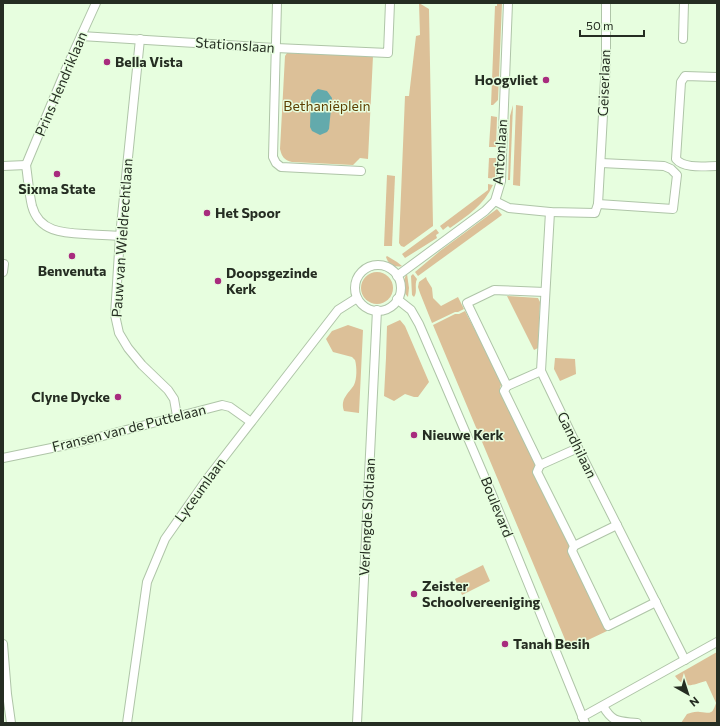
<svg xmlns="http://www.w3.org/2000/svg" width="720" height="726" viewBox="0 0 720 726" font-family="Commissioner,sans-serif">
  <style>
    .green { fill: #dcc098 }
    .water { fill: #63aaac }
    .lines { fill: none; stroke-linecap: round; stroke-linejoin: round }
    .minor-casing { stroke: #afc5a8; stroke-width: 10 }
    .minor { stroke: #fff; stroke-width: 8 }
    .poi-dot { fill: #a82c7e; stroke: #e7fedf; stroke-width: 1.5 }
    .labels { text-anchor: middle; stroke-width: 3; stroke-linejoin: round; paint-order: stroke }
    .street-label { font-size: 14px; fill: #252d22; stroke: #e7fedf }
    .poi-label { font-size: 14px; font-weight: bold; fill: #252d22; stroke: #e7fedf; text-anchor: start }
    .park-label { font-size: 14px; fill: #5d3e01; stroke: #e7fedf }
  </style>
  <rect width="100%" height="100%" fill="#e7fedf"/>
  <g class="green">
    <polygon points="419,3 429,9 433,226 404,247 401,246 399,243 405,96 409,96 416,36 420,35"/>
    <polygon points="497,3 502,3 498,100 493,105 491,105 495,6 497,6"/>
    <path d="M287,53L373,56L368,159L360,158L353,165L292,162C284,160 282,157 280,149L285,56Z"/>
    <polygon points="513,105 510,180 508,180 510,116"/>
    <polygon points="516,105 523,106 520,186 513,185"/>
    <polygon points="491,116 497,117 496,147 489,147"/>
    <polygon points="489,158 496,158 495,179 488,178"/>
    <polygon points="387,175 395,176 392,246 384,246"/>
    <path d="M488,184L493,185C484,205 467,216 450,228L448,226L443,230L440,226L488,190Z"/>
    <polygon points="497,209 502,215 418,276 415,272 440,251"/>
    <polygon points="436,229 439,233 436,235 437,238 405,258 402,254"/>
    <path d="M387,256L397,262L402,266C394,268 388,264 386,257Z"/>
    <circle cx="377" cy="288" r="16"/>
    <path d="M407,274L409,288L408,297C402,292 402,280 407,274Z"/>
    <path d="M413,274L417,279C414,285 418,292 414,297L412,295L411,276Z"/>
    <polygon points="426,277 427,280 432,288 433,298 441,306 458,297 464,309 458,312 455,312 432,323 420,293 418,287 419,282"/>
    <polygon points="507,296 538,298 540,302 538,348 534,350"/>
    <polygon points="465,311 502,382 500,388 536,463 533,471 570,547 568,551 607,631 569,649 433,325 455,314 459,314"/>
    <polygon points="400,320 405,326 429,382 418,397 414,397 405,394 394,401 384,396 386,358 387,326"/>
    <path d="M348,325L363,330L359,413L344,411C340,399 348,394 354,385C357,379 357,367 355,360L352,357L333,352L326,339L332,331Z"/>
    <polygon points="555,358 575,359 576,374 560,381 554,369"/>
    <polygon points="483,565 490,581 462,595 455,579"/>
    <path d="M717,652V723H681L687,714C691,713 695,711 700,712C711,713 712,715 716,703L706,681C691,685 686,690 675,676Z"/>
  </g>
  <polygon class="water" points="318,89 327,91 332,98 329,129 327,132 320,135 312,131 310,127 311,97 313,93"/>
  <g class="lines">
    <g class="minor-casing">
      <g id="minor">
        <polyline points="277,3 273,157 276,163 281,167 361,171"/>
        <polyline points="81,36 276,48 388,53 390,3"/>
        <polyline points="140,39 120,236 115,315 119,333 128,348 142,365 168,390 174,399 177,416"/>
        <polyline points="683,39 684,3"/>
        <path d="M717,77L685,76L681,82L676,159C684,169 705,166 717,166"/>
        <polyline points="26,165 66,69 96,3"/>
        <path d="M26,165C28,179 29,193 32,206C39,232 63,233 85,234C97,235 108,235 120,236"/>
        <polyline points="3,166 26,165"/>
        <polyline points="495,201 509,208 550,212 595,213 598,204 606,61 606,3"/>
        <polyline points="598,204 673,209 677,175 671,169 664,166 601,163"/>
        <polyline points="550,212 541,371 578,448 685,660"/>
        <circle cx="378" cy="288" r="23"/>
        <polyline points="3,272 4,264"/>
        <polyline points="397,276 485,211 495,201 501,181 508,3"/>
        <polyline points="545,292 494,290 467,303 507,386 504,391 540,465 537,472 574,546 572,551 608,626 656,602"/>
        <polyline points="397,299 411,310 419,324 444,382 491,492 585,723"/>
        <polyline points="507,386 541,371"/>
        <polyline points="3,458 76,443 222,405 230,407 251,422"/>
        <polyline points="540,465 578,448"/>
        <polyline points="574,546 617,525"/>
        <polyline points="3,644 7,694 11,723"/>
        <path d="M603,706C613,723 618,721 637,723"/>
        <polyline points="582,717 717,642"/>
        <polyline points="127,723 147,582 165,539 207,479 338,310 357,298"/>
        <polyline points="357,723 377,310"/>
      </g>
    </g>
    <use href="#minor" class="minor"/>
  </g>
  <g class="poi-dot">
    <circle cx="107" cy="62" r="4"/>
    <circle cx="546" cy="80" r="4"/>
    <circle cx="57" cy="174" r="4"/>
    <circle cx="207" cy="213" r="4"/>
    <circle cx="72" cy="256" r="4"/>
    <circle cx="218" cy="281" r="4"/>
    <circle cx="118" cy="397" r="4"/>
    <circle cx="414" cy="435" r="4"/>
    <circle cx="414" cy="594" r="4"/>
    <circle cx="505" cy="644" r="4"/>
  </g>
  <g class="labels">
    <g class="street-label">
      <text transform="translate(235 45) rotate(4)" y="5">Stationslaan</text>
      <text transform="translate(604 83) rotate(-88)" y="5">Geiserlaan</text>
      <text transform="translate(61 84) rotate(-67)" y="5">Prins Hendriklaan</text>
      <text transform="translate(500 152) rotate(-86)" y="5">Antonlaan</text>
      <text transform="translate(122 238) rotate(-86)" y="5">Pauw van Wieldrechtlaan</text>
      <text transform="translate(129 428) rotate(-14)" y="5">Fransen van de Puttelaan</text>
      <text transform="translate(577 445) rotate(64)" y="5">Gandhilaan</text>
      <text transform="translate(200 490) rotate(-54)" y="5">Lyceumlaan</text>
      <text transform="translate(497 507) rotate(68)" y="5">Boulevard</text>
      <text transform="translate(367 517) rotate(-87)" y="5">Verlengde Slotlaan</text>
    </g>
    <g class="poi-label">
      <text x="115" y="67">Bella Vista</text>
      <text x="538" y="85" text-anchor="end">Hoogvliet</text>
      <text x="57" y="194" text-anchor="middle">Sixma State</text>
      <text x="215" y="218">Het Spoor</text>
      <text x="72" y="276" text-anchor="middle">Benvenuta</text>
      <text x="226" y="278">Doopsgezinde<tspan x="226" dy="16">Kerk</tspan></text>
      <text x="110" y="402" text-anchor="end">Clyne Dycke</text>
      <text x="422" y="440">Nieuwe Kerk</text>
      <text x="422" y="591">Zeister<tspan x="422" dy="16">Schoolvereeniging</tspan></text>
      <text x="513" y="649">Tanah Besih</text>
    </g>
    <g class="park-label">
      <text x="327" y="111">Bethaniëplein</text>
    </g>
  </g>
  <rect width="720" height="726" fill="none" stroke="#252d22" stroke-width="8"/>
  <g transform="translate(688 694) rotate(141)" stroke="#e7fedf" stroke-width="3" paint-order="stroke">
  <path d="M0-3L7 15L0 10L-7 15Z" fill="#252d22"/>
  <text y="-6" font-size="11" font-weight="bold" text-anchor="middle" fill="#252d22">N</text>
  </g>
  <path d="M580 30v6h64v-6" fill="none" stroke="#252d22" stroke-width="2"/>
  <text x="586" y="30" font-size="12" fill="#252d22" stroke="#e7fedf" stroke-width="3" paint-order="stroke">50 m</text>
</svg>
